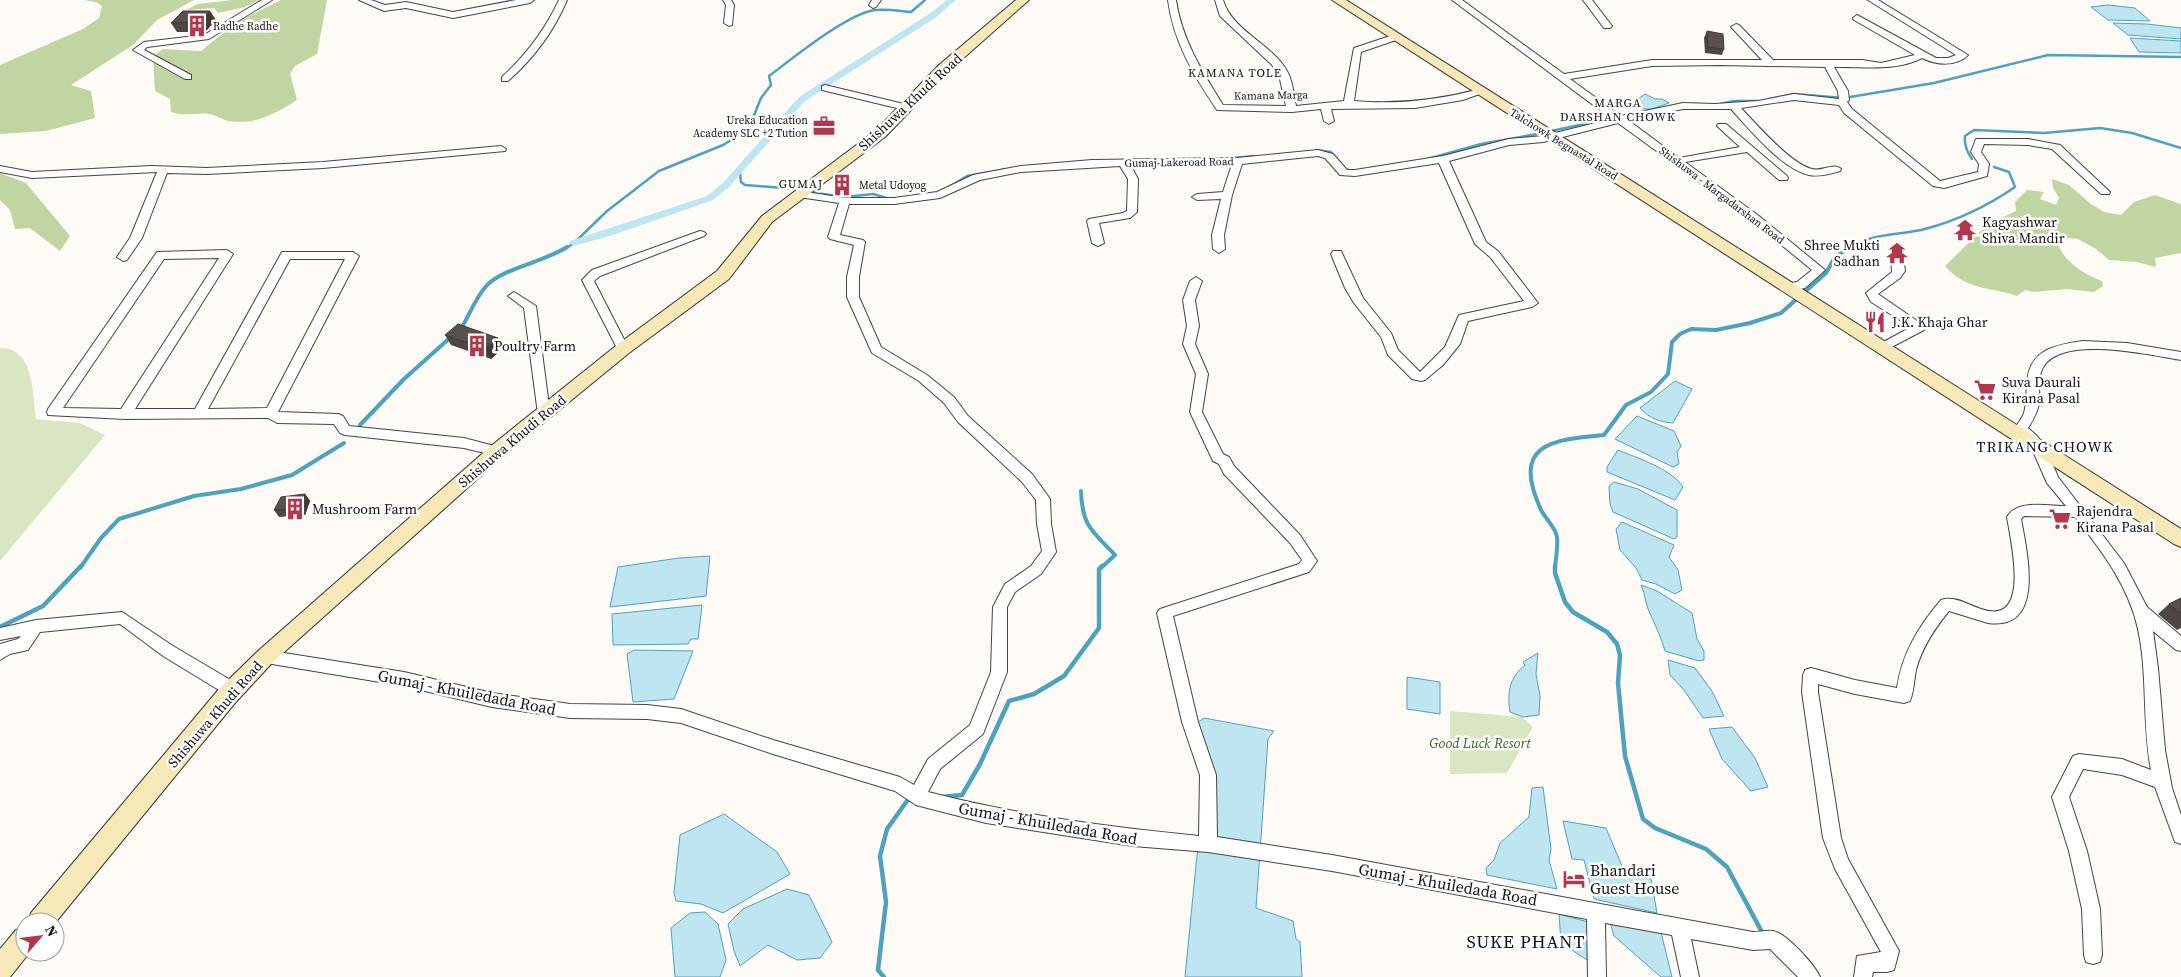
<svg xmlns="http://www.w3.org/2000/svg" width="2181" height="977" viewBox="0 0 2181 977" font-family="'Source Serif 4',serif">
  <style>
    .green { fill: #d9e6c1 }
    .forest { fill: #c0d5a2 }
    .water { fill: #bfe5f1; stroke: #4da2c0 }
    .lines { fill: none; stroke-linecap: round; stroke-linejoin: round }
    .stream-far2 { stroke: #4da2c0; stroke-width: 2.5 }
    .stream-far1 { stroke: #4da2c0; stroke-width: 4 }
    .stream { stroke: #4da2c0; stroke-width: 4.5 }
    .canal { fill: #bfe5f1; fill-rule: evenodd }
    .street-casing { stroke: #444; stroke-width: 2 }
    .secondary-casing { stroke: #333; stroke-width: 2 }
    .street { fill: #fff; fill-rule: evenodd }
    .secondary { fill: #f7e8b8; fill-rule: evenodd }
    .wall { fill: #4d4643 }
    .shaded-wall { fill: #3e3937 }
    .building { fill: #59514e; stroke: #3e3937 }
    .labels { text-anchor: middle; stroke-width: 5; stroke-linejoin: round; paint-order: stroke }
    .far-poi-label { font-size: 11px; fill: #111; stroke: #fff; text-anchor: start }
    .far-street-label { font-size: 11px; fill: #111; stroke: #fff }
    .far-neighbourhood-label { font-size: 12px; letter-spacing: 1px; fill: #111; stroke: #fff }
    .street-label { font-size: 14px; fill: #111; stroke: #fff }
    .poi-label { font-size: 14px; fill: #111; stroke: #fff; text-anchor: start }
    .park-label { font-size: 14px; font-style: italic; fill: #3b6327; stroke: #fff }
    .neighbourhood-label { font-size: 15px; letter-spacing: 1px; fill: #111; stroke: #fff }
    .near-street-label { font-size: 16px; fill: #111; stroke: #fff }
    .near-poi-label { font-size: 16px; fill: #111; stroke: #fff; text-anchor: start }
    .near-neighbourhood-label { font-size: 18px; letter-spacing: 1px; fill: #111; stroke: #fff }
  </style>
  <rect width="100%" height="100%" fill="#fefbf6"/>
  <g class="green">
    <path d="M0,348C34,346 33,396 36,419L80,423L105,435L0,561Z"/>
    <polygon points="1450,711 1522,717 1533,727 1507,773 1450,774"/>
  </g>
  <g class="forest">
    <polygon points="84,0 194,0 157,20 133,45 71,85 91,91 95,118 46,131 0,134 0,65 83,29 99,18 102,6 96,2"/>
    <polygon points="232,0 259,0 245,7 218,13 214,8 187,10 197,4"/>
    <path d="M281,0H327L317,54L295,66L290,74L297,100C276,113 254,126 228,121C221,119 216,115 209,114C196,112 184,117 171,112L170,99L155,91L153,56L163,49L201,51L237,22Z"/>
    <polygon points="0,173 26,183 70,236 60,251 30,228 15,229 10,210 0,200"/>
    <path d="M2052,179L2069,185L2091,204L2104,212L2121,215L2134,202L2155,195L2181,204V253L2155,258L2156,267L2137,262L2109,260L2096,249L2078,239L2069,238L2058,242C2061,260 2085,275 2102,281L2103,286L2094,292L2067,289L2034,292L2025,290L2017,296C1988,286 1967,291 1945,266L1987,225L2016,211L2015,202L2027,190L2044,192L2040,199L2056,205L2059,198L2053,188Z"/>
  </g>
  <g class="water">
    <polygon points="2108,5 2135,8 2150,21 2108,20 2091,7"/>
    <polygon points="2113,23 2147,24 2181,28 2181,39 2128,35"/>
    <polygon points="2130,38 2181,41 2181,53 2139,52"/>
    <polygon points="1645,94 1655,99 1662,99 1669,103 1652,109 1642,109 1637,107 1635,101"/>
    <path d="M1675,381L1692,389L1673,423C1660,422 1650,419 1640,408Z"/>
    <polygon points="1637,416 1674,431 1681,446 1677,452 1679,464 1673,467 1615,439"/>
    <path d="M1618,450C1637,458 1672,469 1683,487L1675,500L1607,472V467Z"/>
    <polygon points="1614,482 1638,489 1677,510 1677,537 1674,539 1613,512 1610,504 1609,486"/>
    <polygon points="1622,522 1674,545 1669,557 1678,570 1682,590 1675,594 1656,584 1642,580 1636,568 1620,550 1616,529"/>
    <polygon points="710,556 706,596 610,607 618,567 679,558"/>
    <path d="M1641,585L1657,591L1692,613L1697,639L1704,651V660L1699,661L1665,651C1661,636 1654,623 1648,609C1645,601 1645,593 1641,585Z"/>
    <polygon points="702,605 698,639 691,639 688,644 613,645 612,614"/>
    <polygon points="634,650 693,651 674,699 633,702 627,654"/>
    <path d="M1538,653L1536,674L1540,696L1539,715L1523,717L1510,712C1507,693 1509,678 1525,665L1523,662Z"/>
    <polygon points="1668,660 1695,668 1712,691 1724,716 1703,718 1684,690 1670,675"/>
    <polygon points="1407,677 1440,682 1440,714 1407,709"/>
    <polygon points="1204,718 1274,731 1268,739 1256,908 1293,921 1296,939 1300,942 1302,977 1185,977 1197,855 1209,793 1191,727"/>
    <polygon points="1732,727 1755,758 1768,787 1751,791 1722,759 1709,729"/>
    <polygon points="1543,787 1551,849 1549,860 1557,889 1487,875 1486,868 1494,860 1500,843 1529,817 1532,788"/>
    <polygon points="724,814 777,852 790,874 723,913 701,904 676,901 674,893 680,835"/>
    <polygon points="1563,821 1606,828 1624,871 1651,879 1657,913 1594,899 1584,860 1572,859"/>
    <polygon points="787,889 809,895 832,942 820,958 797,960 768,945 740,966 734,951 728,924 743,909"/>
    <polygon points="705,912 718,924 726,960 720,977 675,977 671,928 690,913"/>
    <polygon points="1559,914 1588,922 1594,951 1587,960 1561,943"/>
    <polygon points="1609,919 1660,928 1672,977 1661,977 1614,936"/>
  </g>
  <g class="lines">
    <g class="stream-far2">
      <polyline points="1769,99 1794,94 1844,98 1934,83 2048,55 2181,57"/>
      <polyline points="1680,104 1700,104"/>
      <polyline points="1720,104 1734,101 1758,101"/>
      <polyline points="1551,131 1661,108"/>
      <polyline points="1316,150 1331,152 1345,169 1352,171"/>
      <polyline points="1234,158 1254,156"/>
      <polyline points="1431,158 1481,144 1543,133"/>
      <path d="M1972,159C1967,152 1964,145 1965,136L1974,130L2044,133L2100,128L2132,133L2181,148"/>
      <polyline points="738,172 740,173 741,182 745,185 796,189"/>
      <polyline points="946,189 967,176 1007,169"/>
      <polyline points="809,192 845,197 873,194 890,199"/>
      <path d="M565,249L574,243L607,211L659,171L723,145L748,130L761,98L771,85L769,76C792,59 849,12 876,10C888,9 900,11 911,12L925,0"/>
      <path d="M1848,249C1874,232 1896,236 1925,229C1959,220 1986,207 2015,187L2009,172L1994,167"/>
    </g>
    <g class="stream-far1">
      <path d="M461,329C469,315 476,297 487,285C504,268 544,262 567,247"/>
      <polyline points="360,425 404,379 452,336"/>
      <path d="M1081,491C1082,526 1092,531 1115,555L1101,568"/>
      <polyline points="80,568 101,538 119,519 194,496 241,489 292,475 344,443"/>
      <path d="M1555,568C1556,558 1558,546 1557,537C1556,528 1545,518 1541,510C1511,444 1550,440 1604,435L1626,405L1651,392L1668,374L1672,342L1680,334L1691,329L1716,330L1750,323L1781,313L1826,273L1835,257L1850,247"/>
    </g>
    <g class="stream">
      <polyline points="1555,566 1555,573 1565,602 1573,612 1607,632 1617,644 1620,655 1618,683 1625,756 1643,819 1655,828 1706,849 1727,867 1763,934"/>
      <polyline points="0,627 43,606 81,566"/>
      <polyline points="941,797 962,795 980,764 1009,701 1034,694 1064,676 1099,628 1099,569 1102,566"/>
      <polyline points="884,977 878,970 886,902 880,856 887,829 907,801"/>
    </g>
    <polygon class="canal" points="947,0 956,0 935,18 805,101 729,187 713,200 616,234 574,246 569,243 570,241 707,196 723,183 799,97 929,14"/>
    <g class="street-casing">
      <g id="street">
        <polygon points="262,0 272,0 209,39 147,47 144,50 191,75 191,79 185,79 133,50 144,42 204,35"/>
        <polygon points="359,0 371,0 385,5 406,2 453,12 516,0 534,0 530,3 453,18 406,8 384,11"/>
        <path d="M559,0H567C554,31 534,58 508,81H502V77C526,55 545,30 559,0Z"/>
        <polygon points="723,0 731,0 734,5 732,25 729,26 724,23 726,5"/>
        <polygon points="872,0 881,0 876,7 873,8 869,5"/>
        <path d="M1168,0H1176C1182,40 1202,71 1223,105L1286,106L1279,75L1272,65L1220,16L1215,0H1223C1233,33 1276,45 1289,75C1293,84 1294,96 1296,106L1344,101L1354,48L1396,34L1399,35V39L1361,52L1354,101C1398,105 1438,100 1480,89L1485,92L1463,100L1415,108L1331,109L1334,121L1329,124L1324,121L1321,109L1292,112L1217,110C1194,76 1173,41 1168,0Z"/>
        <path d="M1452,0H1462L1564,74L1652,60H1762L1733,29L1731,27L1736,24L1739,25L1773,60H1862L1881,63L1915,55L1854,20L1853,18L1857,15L1936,58H1948L1956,55L1868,0H1878L1968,55C1956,67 1936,65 1922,58C1895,72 1863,66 1834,67L1848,91L1849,100L1847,102L1852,109L1940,181L1978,172L1979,164L1971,152L1976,139H2028L2060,145L2110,192L2109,194H2101L2052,149L2028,145L1984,144L1981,152L1989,164L1987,176L1944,188L1933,186L1844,113L1839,105L1794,100L1741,108C1756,124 1791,164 1812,169C1821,172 1834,162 1841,169L1840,171C1830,174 1819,177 1809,175C1782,169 1749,129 1731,109H1683L1628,120L1679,158L1740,147L1717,126L1718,124H1726L1787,176L1788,178L1787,180H1779L1747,152L1685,162L1759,216L1825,270L1805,288L1790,291L1784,287L1786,284L1797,282L1812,270L1751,220L1618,123L1543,142L1509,145L1449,161L1486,242L1498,251L1538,303L1532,307L1468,321L1460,344L1443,365L1425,380L1421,381L1412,379L1388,355L1381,337L1354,303L1345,288L1331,254L1333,251H1341L1363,298L1391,333L1398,350L1420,372L1445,347L1459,315L1524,301L1490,257L1475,244L1439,163L1355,176L1340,175L1325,158L1318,156L1242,164L1232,195L1224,235L1225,249L1219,253L1213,249L1212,235L1221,199L1197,200L1192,197L1197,194L1223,192L1232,164L1131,166L1138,179L1137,212L1130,218L1099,223L1104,243L1098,246L1092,243L1087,221L1089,219L1123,213L1127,211L1128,179L1120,166L1021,172L980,180L940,198L894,204H849L840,235L863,240L865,242L859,277V297L881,347L927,375L954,397L968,416L1032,474L1050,499L1051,524L1056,552L1041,574L1015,592L1007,607V672L983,734L940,769L928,792C1017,815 1108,827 1199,836L1200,775L1182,722L1157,613L1160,609L1299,564L1302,560L1290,543L1224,474L1219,464L1213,461L1190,412L1196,374L1183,344L1187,326L1183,300L1190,281L1196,277L1202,281L1195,300L1199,326L1195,344L1208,374L1202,412L1223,454L1229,457L1234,466L1300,535L1317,561L1309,572L1173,616L1198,722L1216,775L1217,837L1332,855L1753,932C1759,932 1767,930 1773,931C1786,933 1815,965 1820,977H1798L1770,949L1753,950L1691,939L1699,977H1681L1672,935L1605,923L1606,977H1588L1587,919L1332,871L1208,852L1133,846L986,823L916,805L895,791L773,754L681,723L647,719L570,718L492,707L404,686L260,662L257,657L260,652L265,650L404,672L492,693L570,704L647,705L681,709L773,740L900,777L914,785L928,759L970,725L991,672L993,607L1005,584L1031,566L1042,551L1037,524L1036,500L1022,482L958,422L944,403L919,381L872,353L847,297V277L854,245L830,239L828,237L839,203L799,197L794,194L799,191L845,198H894L937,192L973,175L1021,166L1092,160L1237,158L1318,150L1333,154L1347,170H1355L1443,156L1509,139L1543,136L1612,119ZM1720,65L1825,67L1838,91L1839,99L1794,94L1758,101L1715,104L1683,103L1621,116L1570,79L1652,66Z"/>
        <polygon points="1583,0 1592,0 1612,26 1610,28 1604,28"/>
        <polygon points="825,85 908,105 910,107 905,110 822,90 822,86"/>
        <polygon points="501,146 506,149 505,151 323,168 207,174 167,173 142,238 127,260 123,261 117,257 130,238 157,172 32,178 0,172 0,166 32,172 151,166 207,168 323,162"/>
        <polygon points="700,231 704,232 706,234 704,236 600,276 594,281 629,349 623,353 619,352 582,280 592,270"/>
        <path d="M227,250L233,254L135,409H195L282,252H353L359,256L278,412L338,414L343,416L349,426L464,438L502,448L504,451L502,454L497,456L464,448L345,435L340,433L334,424L277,423L268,418L125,419L48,415L47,412L48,409L157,252ZM219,258L121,409L63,408L164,259ZM290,259H345L267,408L208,409Z"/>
        <polygon points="1897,253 1903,257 1905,271 1900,278 1878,294 1926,327 1924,330 1882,352 1878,351 1876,348 1878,345 1911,327 1871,302 1866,293 1892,272 1891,257"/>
        <polygon points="514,292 536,306 550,414 549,417 539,417 538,414 524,308 508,296"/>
        <path d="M2083,341L2127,343L2181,352V360C2150,355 2064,335 2044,366C2037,376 2040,392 2039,404C2037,413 2033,420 2028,428L2037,436L2046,448L2058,477L2124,563L2147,607L2181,636V651L2176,650L2153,631L2158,668L2165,750L2172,788L2181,815V844L2175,842L2155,787L2122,775L2083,769L2069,797L2087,851L2100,909L2102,955L2100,962L2093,964L2086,962L2084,955L2082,909L2069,851L2052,797L2073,756L2079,754L2122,759L2151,770C2142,723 2148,675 2138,629C2129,587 2102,551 2075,517L2024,516L2021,519C2027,552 2046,631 1988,623L1949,611C1935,628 1922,647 1916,670C1914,680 1914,691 1910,701L1904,703L1855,694L1818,684V692L1841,838L1848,859L1899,951L1894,970L1887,972H1873L1872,977H1854L1857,956L1881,952L1835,869L1823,838L1802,692L1803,675L1805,670L1811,668L1855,680L1897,688C1902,653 1919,626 1941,600C1954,595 1969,605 1981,609C2032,627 2011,542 2007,517C2017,499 2048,506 2066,506L2047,483L2032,449L2014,430C2017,424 2022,419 2024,413C2027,403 2026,392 2027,382C2030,349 2055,345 2083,341Z"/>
        <polygon points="122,612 173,646 239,685 241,690 239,695 233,697 227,695 163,656 120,624 40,632 28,650 10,654 0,660 0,644 18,639 21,636 0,640 0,628 36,620"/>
      </g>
    </g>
    <g class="secondary-casing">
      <g id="secondary">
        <polygon points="1016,0 1029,0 949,71 885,137 772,222 729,279 629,353 503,456 272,663 235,703 55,923 28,922 31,913 219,689 258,651 491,446 617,345 717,271 762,216 875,131 939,65"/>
        <polygon points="1332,0 1346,0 2181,529 2181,547 2174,544"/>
        <polygon points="25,927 25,952 30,952 10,977 0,977 0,949 16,930"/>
      </g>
    </g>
    <use href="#street" class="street"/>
    <use href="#secondary" class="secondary"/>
  </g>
  <g class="wall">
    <polygon points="216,20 205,32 177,32 171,23"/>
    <polygon points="1707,31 1724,49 1722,55 1705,53 1704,38"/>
    <polygon points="445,335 503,348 491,359 451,345"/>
    <polygon points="305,494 310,501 305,515 279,517 274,510"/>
    <polygon points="2181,598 2181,628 2177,630 2158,614 2169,604"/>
  </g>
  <g class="shaded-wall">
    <polygon points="210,11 216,20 205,32 199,22"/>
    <polygon points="498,338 503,348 491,359 485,349"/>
    <polygon points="305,494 310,501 305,515 300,508"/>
  </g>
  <g class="building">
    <polygon points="183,11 210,11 199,22 171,23"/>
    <polygon points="1707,31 1723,34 1724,49 1708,47"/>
    <polygon points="458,324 498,338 485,349 445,335"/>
    <polygon points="305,494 300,508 274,510 281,497"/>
    <polygon points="2181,598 2181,614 2169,604"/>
  </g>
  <defs>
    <g id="building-bare" transform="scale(1.725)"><path d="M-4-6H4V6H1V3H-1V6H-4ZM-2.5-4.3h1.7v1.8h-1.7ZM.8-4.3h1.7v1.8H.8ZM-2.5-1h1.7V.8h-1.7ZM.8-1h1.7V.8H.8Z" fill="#b4364d" stroke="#fff" stroke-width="2.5" paint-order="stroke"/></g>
    <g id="office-bare" transform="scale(1.725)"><path d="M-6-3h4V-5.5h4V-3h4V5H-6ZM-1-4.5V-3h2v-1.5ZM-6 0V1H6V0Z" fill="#b4364d" stroke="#fff" stroke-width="2.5" paint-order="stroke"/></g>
    <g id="temple-bare" transform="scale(1.725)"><path d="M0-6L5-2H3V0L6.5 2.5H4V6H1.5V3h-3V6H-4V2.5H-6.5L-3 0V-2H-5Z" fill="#b4364d" stroke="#fff" stroke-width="2.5" paint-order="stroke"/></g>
    <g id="restaurant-bare" transform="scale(1.725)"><path d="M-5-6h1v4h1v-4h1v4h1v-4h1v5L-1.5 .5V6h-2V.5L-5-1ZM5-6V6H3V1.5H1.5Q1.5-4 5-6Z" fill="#b4364d" stroke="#fff" stroke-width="2.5" paint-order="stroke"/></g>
    <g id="supermarket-bare" transform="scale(1.725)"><path d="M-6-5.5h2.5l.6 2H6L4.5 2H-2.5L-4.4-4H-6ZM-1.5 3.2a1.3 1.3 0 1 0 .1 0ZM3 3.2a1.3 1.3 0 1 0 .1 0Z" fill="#b4364d" stroke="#fff" stroke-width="2.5" paint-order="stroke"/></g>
    <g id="hotel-bare" transform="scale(1.725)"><path d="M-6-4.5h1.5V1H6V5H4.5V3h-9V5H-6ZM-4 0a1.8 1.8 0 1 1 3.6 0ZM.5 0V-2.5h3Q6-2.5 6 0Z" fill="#b4364d" stroke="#fff" stroke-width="2.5" paint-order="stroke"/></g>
  </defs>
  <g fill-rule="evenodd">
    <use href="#building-bare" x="197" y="26"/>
    <use href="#office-bare" x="824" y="126"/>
    <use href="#building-bare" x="842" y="185"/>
    <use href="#temple-bare" x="1965" y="230"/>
    <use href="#temple-bare" x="1897" y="253"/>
    <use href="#restaurant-bare" x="1875" y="322"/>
    <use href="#building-bare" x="477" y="346"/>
    <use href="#supermarket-bare" x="1985" y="390"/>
    <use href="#building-bare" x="295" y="509"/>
    <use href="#supermarket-bare" x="2060" y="519"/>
    <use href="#hotel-bare" x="1574" y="879"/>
  </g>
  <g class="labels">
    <g class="far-poi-label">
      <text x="213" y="30">Radhe Radhe</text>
      <text x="808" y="124" text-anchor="end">Ureka Education<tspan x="808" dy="13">Academy SLC +2 Tution</tspan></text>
      <text x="859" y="189">Metal Udoyog</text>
    </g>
    <g class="far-street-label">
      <text transform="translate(1271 95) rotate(-1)" y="4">Kamana Marga</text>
      <text transform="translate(1564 144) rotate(32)" y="4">Talchowk Begnastal Road</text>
      <text transform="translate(1179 162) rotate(-1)" y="4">Gumaj-Lakeroad Road</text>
      <text transform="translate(1722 195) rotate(37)" y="4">Shishuwa - Margadarshan Road</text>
    </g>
    <g class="far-neighbourhood-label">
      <text x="1235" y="77">KAMANA TOLE</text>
      <text x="1618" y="107">MARGA<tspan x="1618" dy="14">DARSHAN CHOWK</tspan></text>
      <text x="801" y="188">GUMAJ</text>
    </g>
    <g class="street-label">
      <text transform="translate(910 102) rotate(-43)" y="5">Shishuwa Khudi Road</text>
      <text transform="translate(512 441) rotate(-40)" y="5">Shishuwa Khudi Road</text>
      <text transform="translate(215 714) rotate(-49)" y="5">Shishuwa Khudi Road</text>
    </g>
    <g class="poi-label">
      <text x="1982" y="227">Kagyashwar<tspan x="1982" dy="16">Shiva Mandir</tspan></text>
      <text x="1880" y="250" text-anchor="end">Shree Mukti<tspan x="1880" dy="16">Sadhan</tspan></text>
      <text x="1892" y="327">J.K. Khaja Ghar</text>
      <text x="494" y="351">Poultry Farm</text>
      <text x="2002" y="387">Suva Daurali<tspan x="2002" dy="16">Kirana Pasal</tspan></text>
      <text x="312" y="514">Mushroom Farm</text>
      <text x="2076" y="516">Rajendra<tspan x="2076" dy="16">Kirana Pasal</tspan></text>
    </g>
    <g class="park-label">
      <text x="1480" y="748">Good Luck Resort</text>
    </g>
    <g class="neighbourhood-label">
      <text x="2045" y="452">TRIKANG CHOWK</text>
    </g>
    <g class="near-street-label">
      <text transform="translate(467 692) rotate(11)" y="6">Gumaj - Khuiledada Road</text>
      <text transform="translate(1048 823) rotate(10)" y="6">Gumaj - Khuiledada Road</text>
      <text transform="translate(1448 884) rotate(10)" y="6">Gumaj - Khuiledada Road</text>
    </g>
    <g class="near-poi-label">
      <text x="1590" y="876">Bhandari<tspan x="1590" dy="18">Guest House</tspan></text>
    </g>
    <g class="near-neighbourhood-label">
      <text x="1526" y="948">SUKE PHANT</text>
    </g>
  </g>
  <g transform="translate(40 937) rotate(62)"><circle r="24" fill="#ffffff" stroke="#a0a0a0"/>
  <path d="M0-4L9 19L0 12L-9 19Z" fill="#b4364d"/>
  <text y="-8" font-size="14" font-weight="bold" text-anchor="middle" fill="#111111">N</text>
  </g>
</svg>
